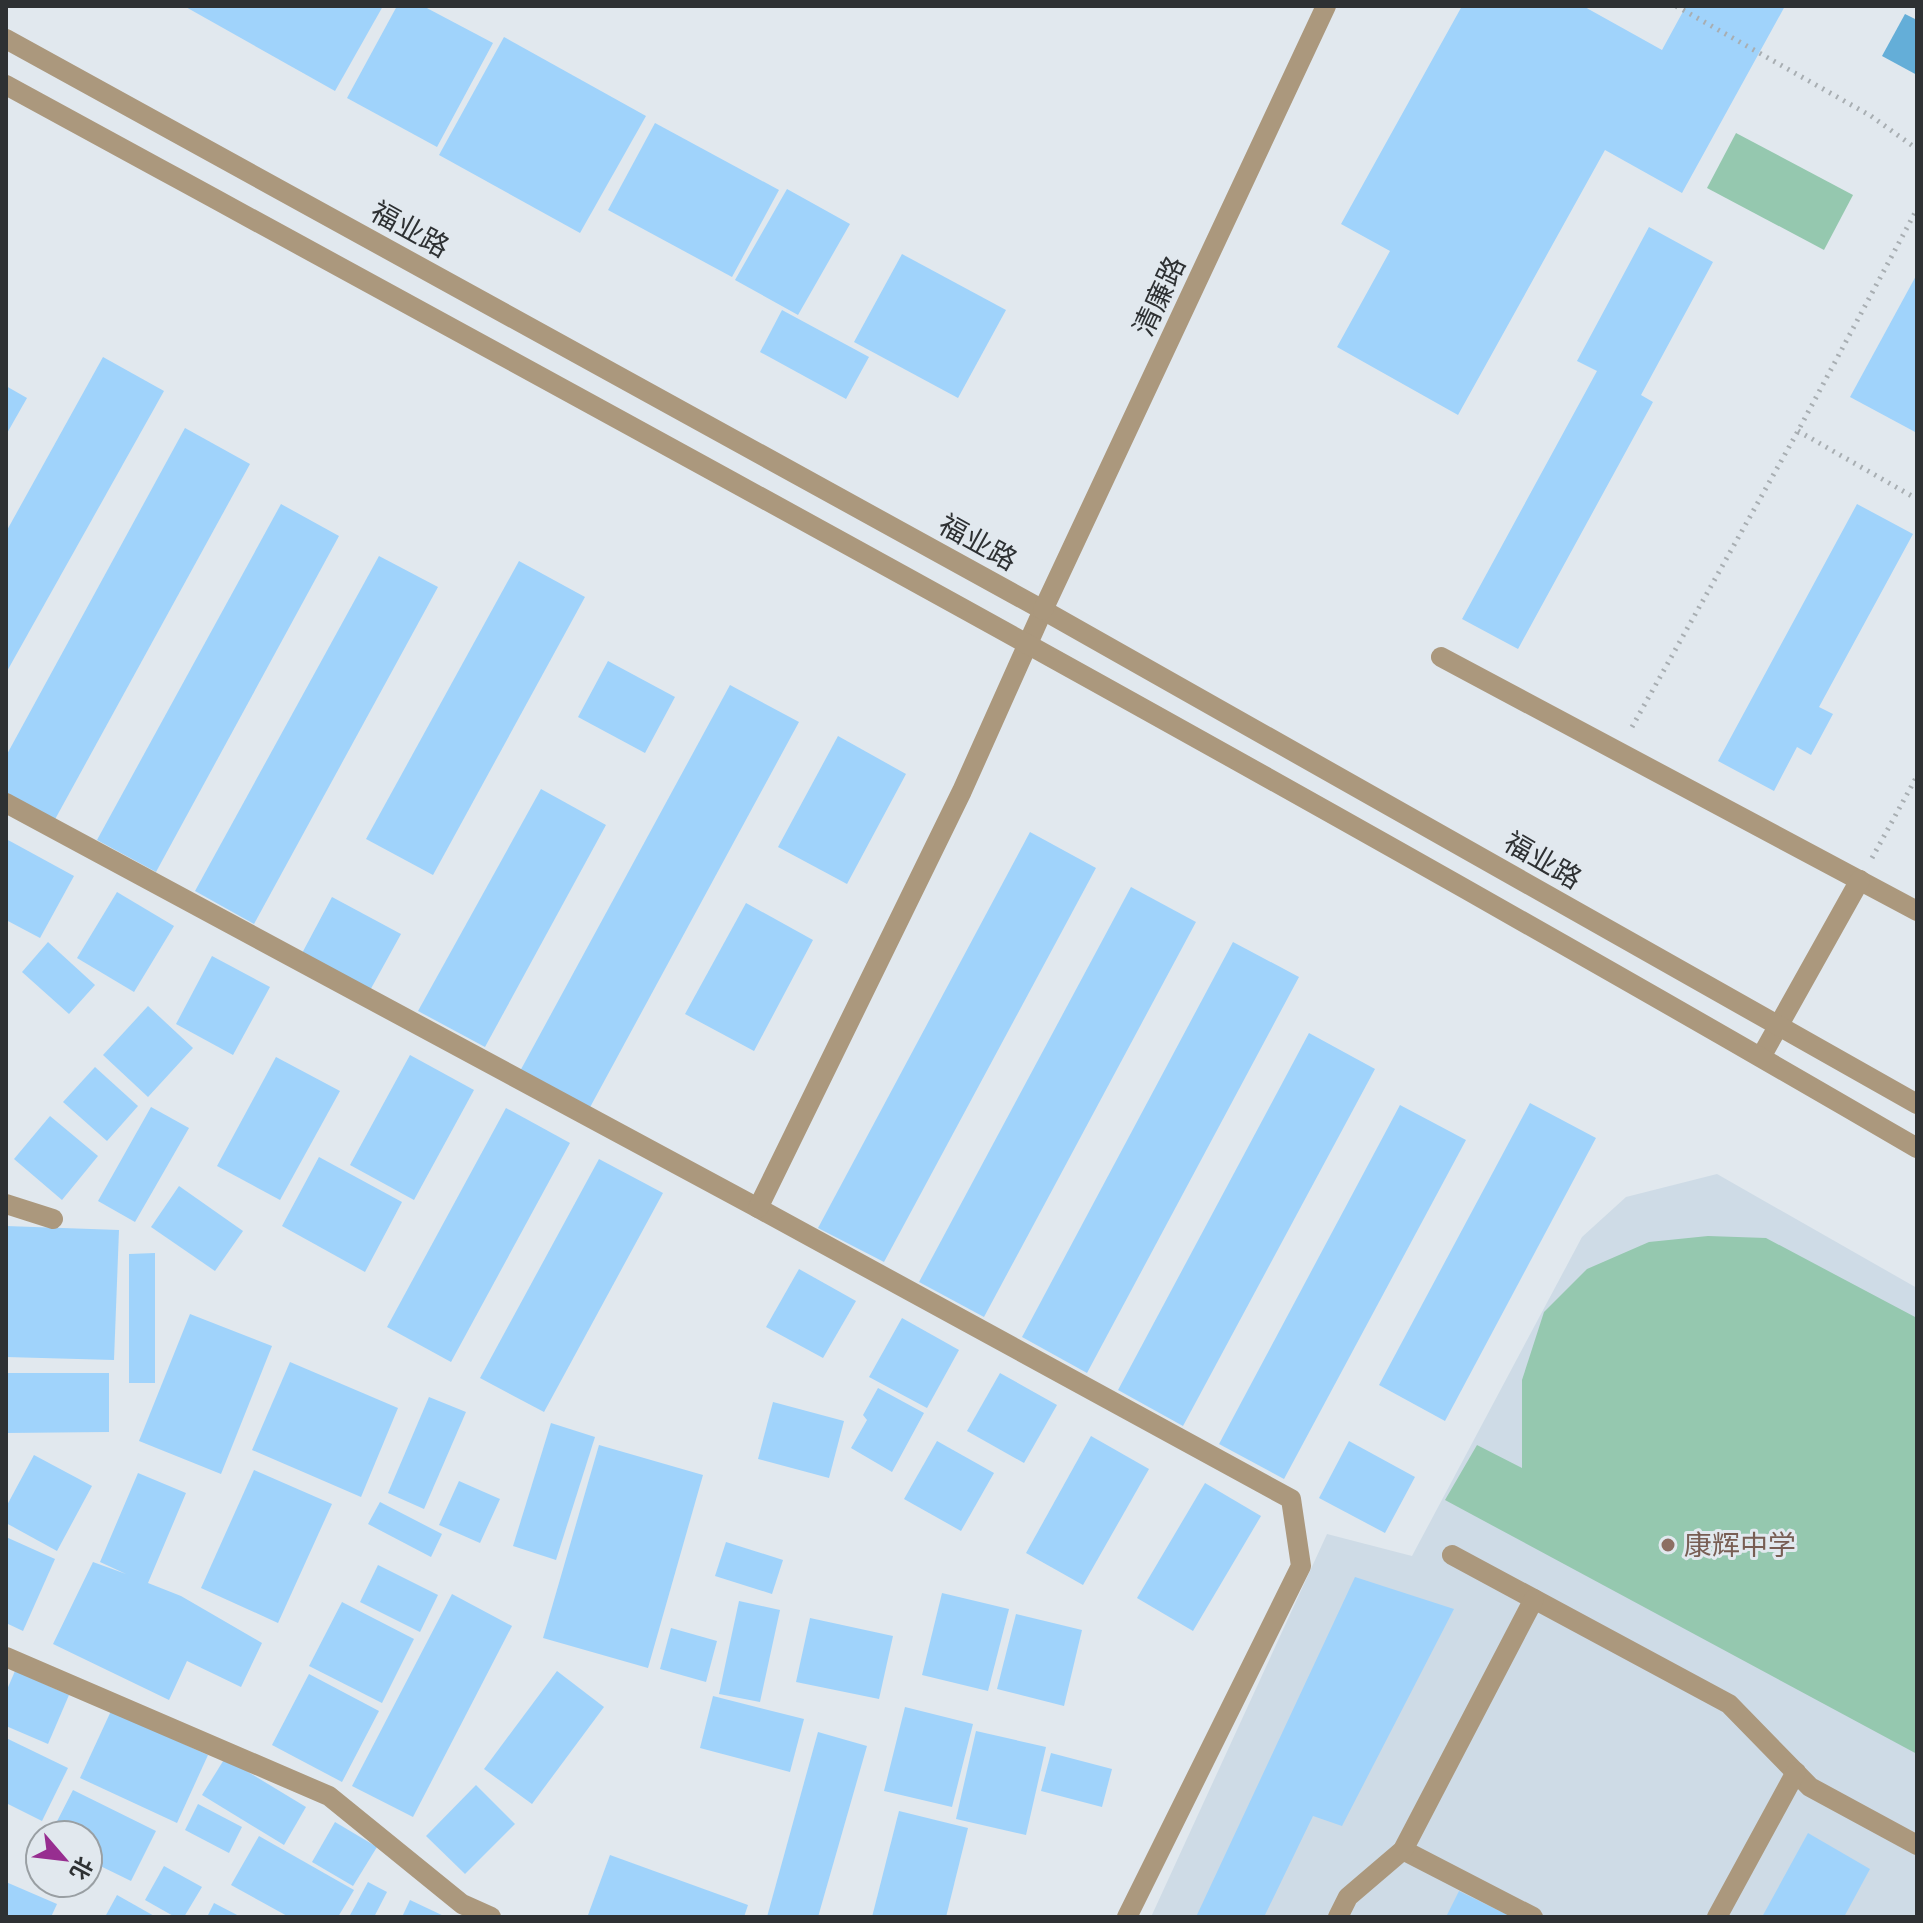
<svg xmlns="http://www.w3.org/2000/svg" width="1923" height="1923" viewBox="0 0 1923 1923" font-family="Lora,'Noto Sans SC',serif">
  <style>
    .built { fill: #cedbe6 }
    .green { fill: #95c8af }
    .water { fill: #64aed8 }
    .building { fill: #a0d3fb }
    .lines { fill: none; stroke-linecap: round; stroke-linejoin: round }
    .path { stroke: #a8aeb2; stroke-width: 5; stroke-dasharray: 2 6; stroke-linecap: butt }
    .minor { stroke: #ab987d; stroke-width: 20 }
    .tertiary { stroke: #ab987d; stroke-width: 20 }
    .education-dot { fill: #8d6e63; stroke: #e1e8ee; stroke-width: 3 }
    .labels { text-anchor: middle; stroke-width: 6; stroke-linejoin: round; paint-order: stroke }
    .street-label { font-size: 28px; fill: #2e3133; stroke: #e1e8ee }
    .education-label { font-size: 28px; fill: #785e54; stroke: #e1e8ee; text-anchor: start }
  </style>
  <rect width="100%" height="100%" fill="#e1e8ee"/>
  <polygon class="built" points="1717,1174 1917,1288 1917,1917 1151,1917 1327,1534 1412,1556 1582,1237 1626,1197"/>
  <g class="green">
    <polygon points="1736,133 1853,195 1824,250 1707,188"/>
    <polygon points="1708,1236 1766,1238 1917,1318 1917,1754 1445,1500 1477,1445 1522,1468 1522,1380 1544,1312 1587,1269 1649,1242"/>
  </g>
  <polygon class="water" points="1905,14 1917,20 1917,75 1882,56"/>
  <g class="building">
    <polygon points="184,6 383,6 335,91"/>
    <polygon points="397,6 423,6 493,43 437,147 347,98"/>
    <polygon points="1462,6 1583,6 1662,50 1686,6 1785,6 1682,193 1605,150 1458,415 1337,347 1390,251 1341,224"/>
    <polygon points="504,37 646,116 580,233 439,155"/>
    <polygon points="655,123 779,190 732,277 608,210"/>
    <polygon points="787,189 850,224 798,315 735,280"/>
    <polygon points="1649,227 1713,262 1641,395 1653,402 1518,649 1462,619 1597,371 1577,361"/>
    <polygon points="902,254 1006,310 958,398 854,342"/>
    <polygon points="1917,274 1917,433 1850,397"/>
    <polygon points="782,310 869,357 846,399 760,352"/>
    <polygon points="103,357 164,391 6,673 6,532"/>
    <polygon points="6,386 27,398 6,435"/>
    <polygon points="185,428 250,464 53,823 6,797 6,756"/>
    <polygon points="281,504 339,536 156,872 97,840"/>
    <polygon points="1857,504 1913,534 1819,707 1833,714 1811,755 1797,747 1774,791 1718,761"/>
    <polygon points="379,556 438,587 254,924 195,891"/>
    <polygon points="519,561 585,597 433,875 366,839"/>
    <polygon points="608,661 675,697 645,753 578,717"/>
    <polygon points="730,685 799,722 588,1111 519,1073"/>
    <polygon points="838,736 906,774 847,884 778,847"/>
    <polygon points="541,789 606,825 485,1047 418,1011"/>
    <polygon points="1030,832 1096,868 884,1262 818,1228"/>
    <polygon points="8,840 74,876 40,938 6,920 6,845"/>
    <polygon points="1131,887 1196,922 984,1317 919,1282"/>
    <polygon points="117,892 174,926 134,992 77,958"/>
    <polygon points="332,897 401,934 368,994 300,957"/>
    <polygon points="746,903 813,940 754,1051 685,1014"/>
    <polygon points="48,942 95,985 69,1014 22,972"/>
    <polygon points="1233,942 1299,977 1087,1373 1022,1337"/>
    <polygon points="212,956 270,987 233,1055 176,1024"/>
    <polygon points="148,1006 193,1048 148,1097 103,1055"/>
    <polygon points="1309,1033 1375,1069 1183,1426 1118,1390"/>
    <polygon points="410,1055 474,1090 414,1200 350,1165"/>
    <polygon points="276,1057 340,1091 280,1200 217,1166"/>
    <polygon points="95,1067 138,1106 107,1141 63,1102"/>
    <polygon points="1530,1103 1596,1138 1445,1421 1379,1385"/>
    <polygon points="1400,1105 1466,1140 1284,1479 1219,1444"/>
    <polygon points="151,1107 189,1128 135,1222 98,1201"/>
    <polygon points="506,1108 570,1143 451,1362 387,1327"/>
    <polygon points="50,1116 98,1156 62,1200 14,1159"/>
    <polygon points="319,1157 402,1202 365,1272 282,1226"/>
    <polygon points="599,1159 663,1193 544,1412 480,1378"/>
    <polygon points="179,1186 243,1231 215,1271 151,1227"/>
    <polygon points="6,1226 119,1230 114,1360 6,1357"/>
    <polygon points="155,1253 155,1383 129,1383 129,1254"/>
    <polygon points="799,1269 856,1301 823,1358 766,1327"/>
    <polygon points="190,1314 272,1346 221,1474 139,1441"/>
    <polygon points="902,1318 959,1350 927,1408 869,1377"/>
    <polygon points="290,1362 398,1408 361,1497 252,1450"/>
    <polygon points="6,1373 109,1373 109,1432 6,1433"/>
    <polygon points="1000,1373 1057,1405 1024,1463 967,1431"/>
    <polygon points="878,1388 924,1413 892,1472 851,1448 867,1420 863,1415"/>
    <polygon points="429,1397 466,1412 424,1509 388,1493"/>
    <polygon points="773,1402 844,1421 829,1478 758,1459"/>
    <polygon points="551,1423 595,1437 556,1560 513,1546"/>
    <polygon points="1091,1436 1149,1469 1083,1585 1026,1553"/>
    <polygon points="937,1441 994,1473 961,1531 904,1499"/>
    <polygon points="1349,1441 1415,1477 1385,1533 1319,1498"/>
    <polygon points="599,1445 703,1475 648,1668 543,1638"/>
    <polygon points="34,1455 92,1486 57,1551 6,1523 6,1507"/>
    <polygon points="254,1470 332,1504 278,1623 201,1588"/>
    <polygon points="138,1473 186,1493 148,1583 181,1596 262,1643 241,1687 187,1661 169,1700 53,1644 93,1562 126,1574 100,1562"/>
    <polygon points="459,1481 500,1499 480,1543 439,1525"/>
    <polygon points="1205,1483 1261,1516 1193,1631 1137,1598"/>
    <polygon points="380,1502 442,1534 431,1557 368,1524"/>
    <polygon points="6,1537 55,1559 23,1631 6,1623"/>
    <polygon points="726,1542 783,1560 772,1594 715,1576"/>
    <polygon points="378,1565 438,1595 420,1632 360,1602"/>
    <polygon points="1355,1577 1454,1609 1342,1826 1313,1816 1264,1917 1196,1917"/>
    <polygon points="942,1593 1009,1609 988,1691 922,1675"/>
    <polygon points="452,1594 512,1626 413,1817 352,1786"/>
    <polygon points="739,1601 780,1610 760,1702 719,1694"/>
    <polygon points="342,1602 414,1639 382,1703 309,1666"/>
    <polygon points="1016,1614 1082,1630 1064,1706 997,1689"/>
    <polygon points="810,1618 893,1636 879,1699 796,1682"/>
    <polygon points="671,1628 717,1641 706,1682 660,1669"/>
    <polygon points="15,1671 69,1695 48,1744 6,1726 6,1692"/>
    <polygon points="557,1671 604,1707 532,1804 484,1769"/>
    <polygon points="309,1674 379,1711 342,1782 272,1745"/>
    <polygon points="713,1696 804,1719 790,1772 700,1748"/>
    <polygon points="905,1707 973,1724 952,1807 884,1791"/>
    <polygon points="111,1711 208,1755 177,1823 80,1778"/>
    <polygon points="976,1731 1046,1747 1026,1835 956,1819"/>
    <polygon points="818,1732 867,1746 818,1917 767,1917"/>
    <polygon points="6,1738 68,1768 42,1821 6,1803"/>
    <polygon points="1051,1753 1112,1769 1102,1807 1041,1791"/>
    <polygon points="225,1758 306,1807 284,1845 202,1795"/>
    <polygon points="476,1785 515,1824 465,1874 426,1836"/>
    <polygon points="73,1790 156,1831 131,1881 88,1860 88,1835 50,1835"/>
    <polygon points="198,1804 242,1827 229,1853 185,1830"/>
    <polygon points="899,1811 968,1828 946,1917 872,1917"/>
    <polygon points="335,1822 377,1847 353,1886 312,1862"/>
    <polygon points="1808,1833 1870,1869 1844,1917 1762,1917"/>
    <polygon points="259,1836 354,1890 338,1917 289,1917 231,1885"/>
    <polygon points="610,1855 748,1905 744,1917 593,1917 588,1915"/>
    <polygon points="164,1866 202,1887 184,1917 175,1917 145,1900"/>
    <polygon points="6,1882 57,1904 51,1917 6,1917"/>
    <polygon points="368,1882 387,1892 374,1917 349,1917"/>
    <polygon points="1459,1891 1512,1917 1446,1917"/>
    <polygon points="117,1895 156,1917 105,1917"/>
    <polygon points="410,1900 446,1917 402,1917"/>
    <polygon points="214,1903 241,1917 207,1917"/>
  </g>
  <g class="lines">
    <g class="path">
      <polyline points="1676,6 1871,116 1917,149"/>
      <polyline points="1798,431 1917,499"/>
      <polyline points="1632,727 1798,431 1917,209"/>
      <polyline points="1872,858 1917,776"/>
    </g>
    <g class="minor">
      <polyline points="1441,657 1917,911"/>
      <polyline points="6,803 758,1208 1291,1499 1301,1566 1127,1917"/>
      <polyline points="1761,1057 1860,880"/>
      <polyline points="6,1204 53,1219"/>
      <polyline points="758,1208 962,791 1043,610"/>
      <polyline points="1452,1555 1729,1704 1810,1787 1917,1845"/>
      <polyline points="6,1657 329,1796 462,1904 491,1917"/>
      <polyline points="1403,1850 1533,1917"/>
      <polyline points="1338,1917 1348,1897 1403,1850 1534,1599"/>
      <polyline points="1717,1917 1796,1772"/>
    </g>
    <g class="tertiary">
      <polyline points="6,39 1043,610 1917,1104"/>
      <path d="M6,85C646,434 1287,781 1917,1148"/>
      <polyline points="1043,610 1326,6"/>
    </g>
  </g>
  <circle class="education-dot" cx="1668" cy="1545" r="8"/>
  <g class="labels">
    <g class="street-label">
      <text transform="translate(410 229) rotate(29)" y="10">福业路</text>
      <text transform="translate(1159 296) rotate(-65)" y="10">清廉路</text>
      <text transform="translate(978 542) rotate(29)" y="10">福业路</text>
      <text transform="translate(1543 860) rotate(30)" y="10">福业路</text>
    </g>
    <g class="education-label">
      <text x="1684" y="1555">康辉中学</text>
    </g>
  </g>
  <rect width="1923" height="1923" fill="none" stroke="#2e3133" stroke-width="16"/>
  <g transform="translate(64 1859) rotate(118)"><circle r="38" fill="#e1e8ee" stroke="#999fa3" stroke-width="2"/>
  <path d="M0-6L14 30L0 20L-14 30Z" fill="#972e90"/>
  <text y="-12" font-size="22" font-weight="bold" text-anchor="middle" fill="#2e3133">北</text>
  </g>
</svg>
